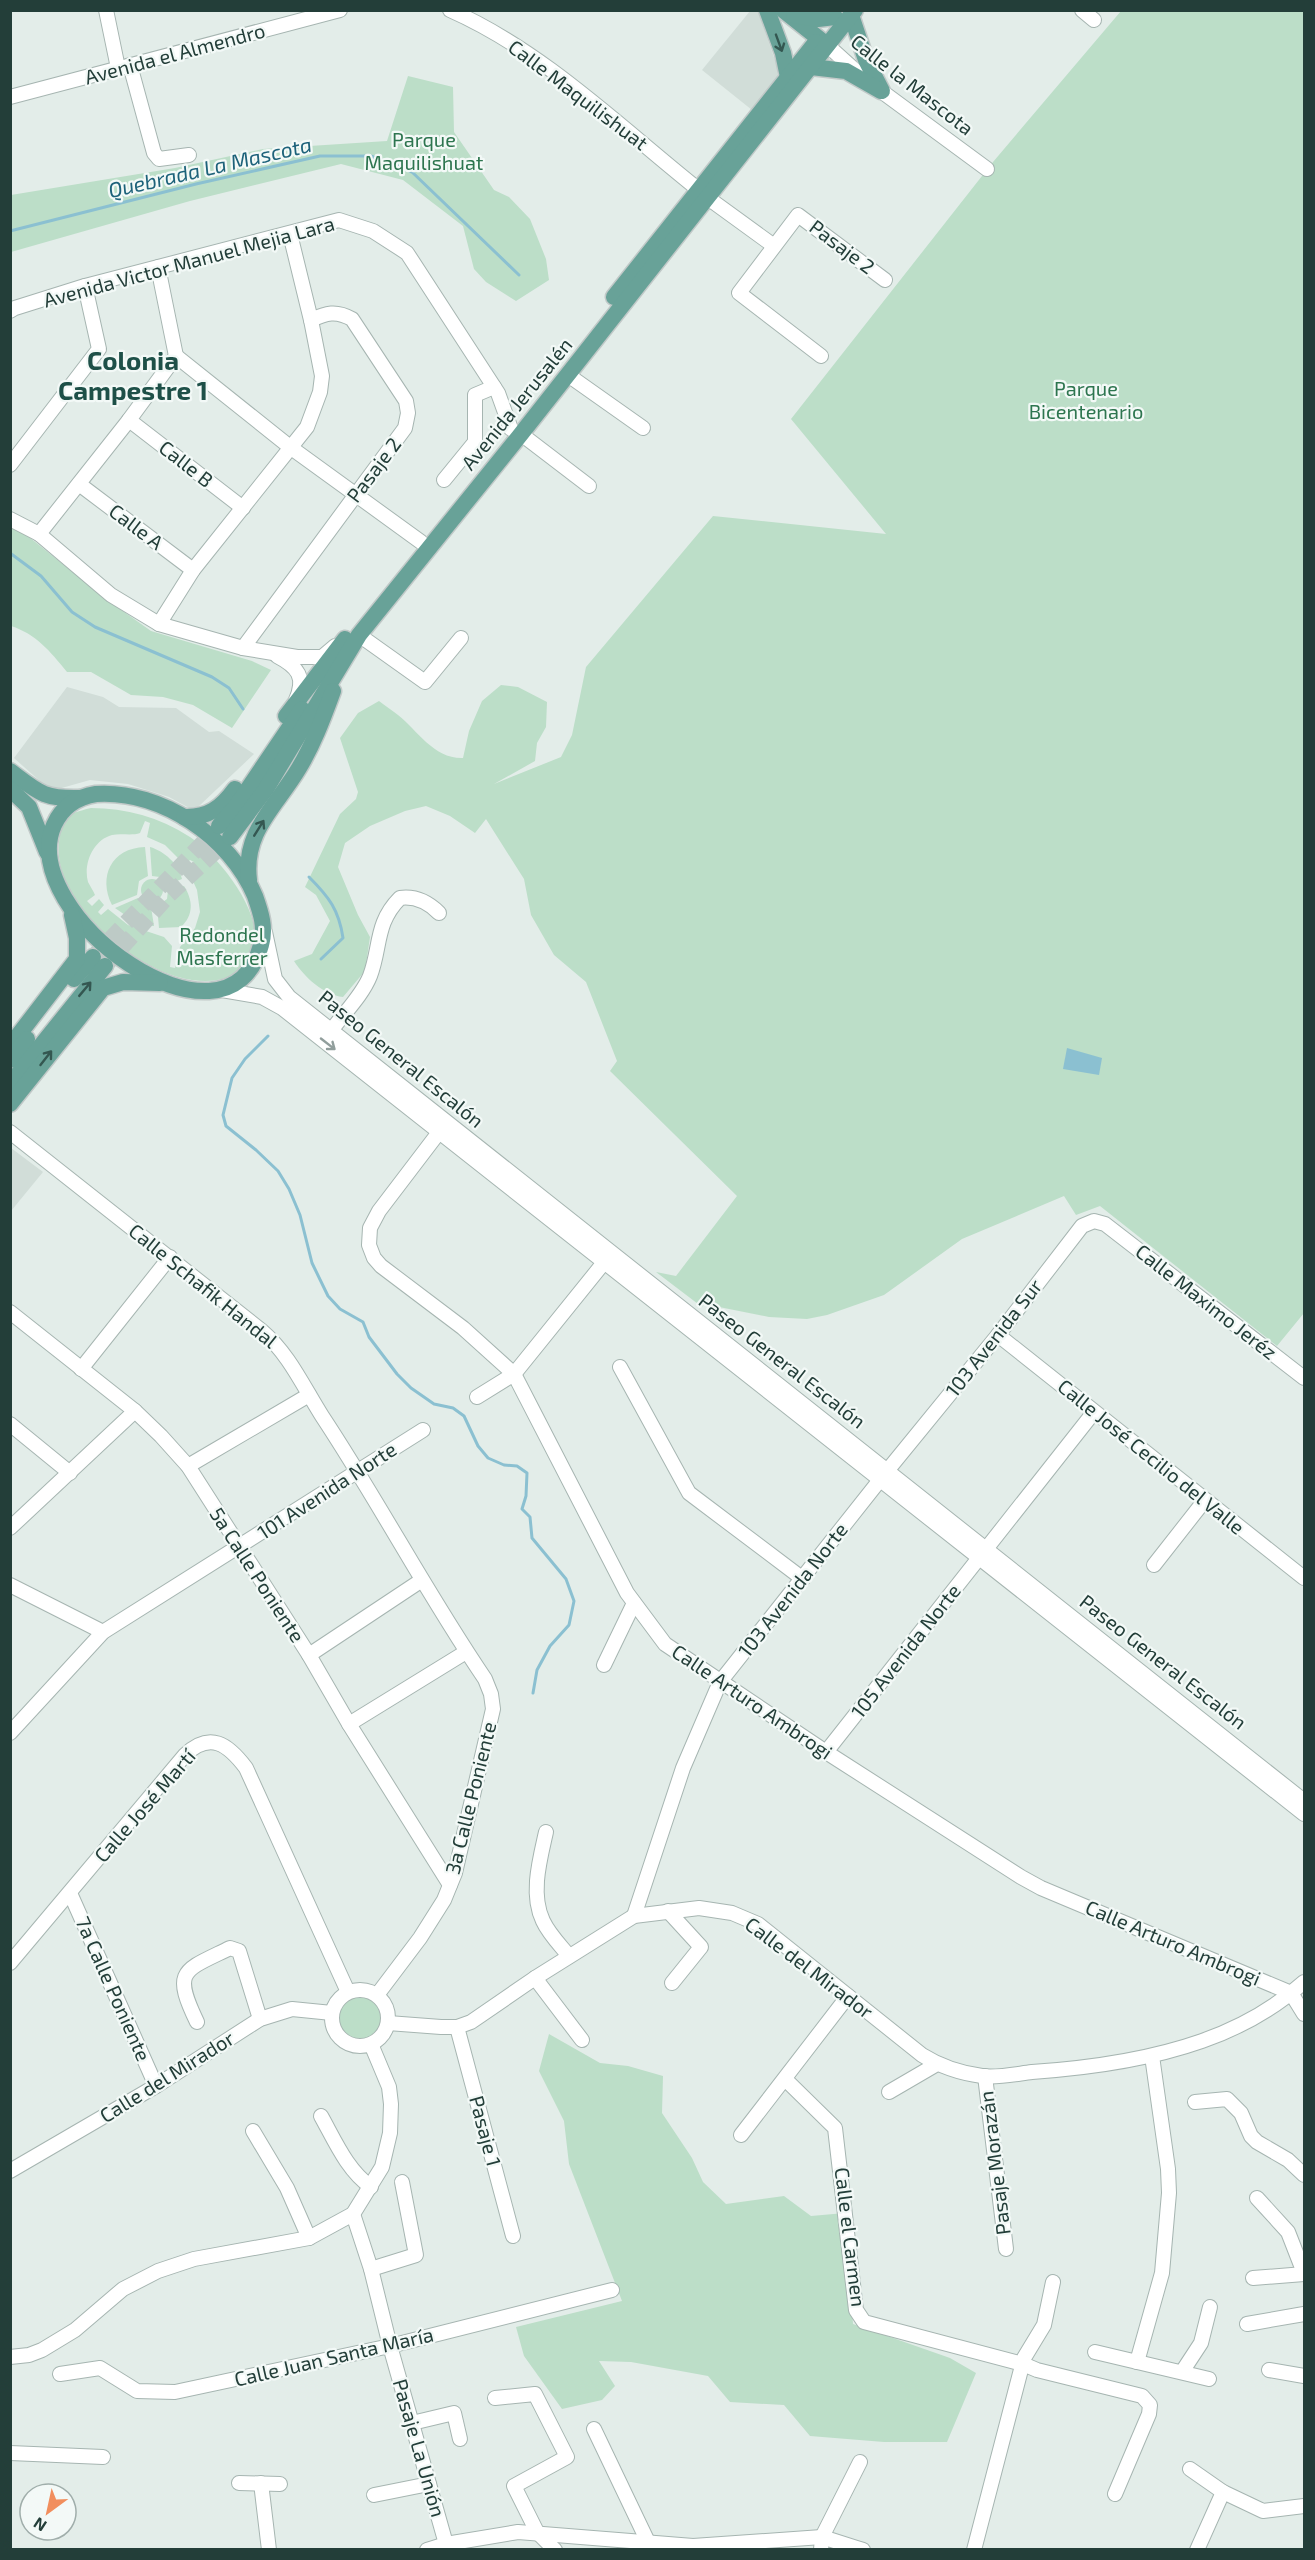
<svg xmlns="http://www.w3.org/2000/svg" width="1315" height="2560" viewBox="0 0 1315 2560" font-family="'Exo 2',sans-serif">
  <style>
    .built { fill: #d1ddd8 }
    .green { fill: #bcdec8; fill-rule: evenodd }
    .water { fill: #8bc0d1 }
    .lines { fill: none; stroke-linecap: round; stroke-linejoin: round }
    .stream { stroke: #8bc0d1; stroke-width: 3 }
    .major-tunnel { stroke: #bdcac6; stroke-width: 16; stroke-dasharray: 16 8; stroke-linecap: butt }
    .minor-casing { stroke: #a6b5b1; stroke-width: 16 }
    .major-casing { stroke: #c1c9c8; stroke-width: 19 }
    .minor { stroke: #fff; stroke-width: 14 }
    .major { stroke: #68a298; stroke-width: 16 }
    .oneway { stroke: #345751 }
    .oneway2 { stroke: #919e9c }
    .labels { text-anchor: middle; stroke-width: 4.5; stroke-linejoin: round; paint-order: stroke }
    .street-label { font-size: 20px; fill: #233e39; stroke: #f3f9f7 }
    .park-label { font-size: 20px; fill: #2d754f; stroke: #f3f9f7 }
    .water-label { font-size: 21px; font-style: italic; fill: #1d627a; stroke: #f3f9f7 }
    .district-label { font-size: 26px; font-weight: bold; fill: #1e5048; stroke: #f3f9f7 }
  </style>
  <rect width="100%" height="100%" fill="#e3ede9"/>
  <g class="built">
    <polygon points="750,11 758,11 777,66 778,79 752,110 702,70"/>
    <polygon points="67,687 103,697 119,707 176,708 209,732 219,731 254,754 198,807 191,809 169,797 128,784 90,780 51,791 14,758"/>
    <polygon points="11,1148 43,1172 11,1211"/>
  </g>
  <g class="green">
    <path d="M1121,11H1304V1313L1277,1346L1100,1206L1076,1215L1064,1196L962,1239L884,1295L827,1315L807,1319L769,1317L704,1304L702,1307L656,1272L676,1276L737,1196L610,1071L617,1061L586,982L554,955L531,915L524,879L486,819L475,833L450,816L426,806L405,811L370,826L345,843L338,867L358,915L370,937L365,971L343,997C324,995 304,977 294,961L312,954L330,921L316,895L305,887L340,814L356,799L358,792L340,738L358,713L379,701C385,706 392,710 398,715C418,731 434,759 463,758L469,731L482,701L501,685L518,687L547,702L546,727L537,743L535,761L494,784L561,757L572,735L586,667L713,516L886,534L791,419L993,162Z"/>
    <polygon points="408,76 453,87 454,132 494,190 509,197 530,219 546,259 549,280 516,301 486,282 474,269 463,226 403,180 341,164 190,201 11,252 11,195 175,168 263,149 387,141"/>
    <path d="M10,527L29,537L110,602L151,631L252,661L271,670L232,728L193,705L163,697L131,695L91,672H67C50,651 36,634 11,626Z"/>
    <path d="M91,808C126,808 159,817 190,837C220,857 271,920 251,958C249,962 247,968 244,970C241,973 235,974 232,976C214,983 197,982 178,977C127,962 53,901 59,843C61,817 66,814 91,808ZM145,821L150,823L147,837L165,845L185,865L190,860L194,862L188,870L197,890L200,912L195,928L180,947L175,968L170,967L172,946L164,937L128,925L108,909L101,915L98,912L104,905L99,899L92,906L87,901L95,895C93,890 90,886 88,882C83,864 93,840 112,835C121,833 132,836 140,833Z"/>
    <path d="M145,847L148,876L139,881L137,895L112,905C98,877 111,848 145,847Z"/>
    <path d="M150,847C164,851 179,864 182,879L166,885L160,877L152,876Z"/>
    <circle cx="152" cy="890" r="11"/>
    <path d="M184,886C193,900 194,915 181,927L159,928L157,906L167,899L168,890Z"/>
    <polygon points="138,898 145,905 151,907 154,926 138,924 115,908"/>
    <circle cx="360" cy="2018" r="23"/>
    <polygon points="549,2034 600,2063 628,2066 663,2076 662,2113 692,2158 703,2182 726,2204 784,2196 811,2216 845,2213 853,2324 950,2358 976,2373 947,2442 884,2442 810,2436 784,2405 730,2402 708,2376 631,2362 599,2361 615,2386 602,2400 562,2409 524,2356 516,2327 622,2301 569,2164 564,2121 539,2071"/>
  </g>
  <polygon class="water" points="1067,1048 1102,1058 1099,1075 1063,1069"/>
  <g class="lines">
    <g class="stream">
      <polyline points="10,231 196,184 320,156 371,156 412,172 519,275"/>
      <polyline points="10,553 41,576 72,612 95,627 212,677 229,688 243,709"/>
      <path d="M309,877C329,897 339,910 343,938L321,959"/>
      <polyline points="268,1036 245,1059 232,1078 223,1115 226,1126 256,1150 278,1171 289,1189 300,1215 312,1263 328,1296 340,1309 363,1322 369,1337 397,1374 411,1388 434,1404 453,1408 464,1416 478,1446 488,1458 504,1465 517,1466 527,1473 526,1496 522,1509 530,1517 532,1538 566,1579 574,1601 569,1625 550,1646 537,1670 533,1693"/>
    </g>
    <g class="major-tunnel">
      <polyline points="93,957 219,826"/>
      <polyline points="105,966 169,895 230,838"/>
    </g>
    <g class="minor-casing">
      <g id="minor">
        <polyline points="106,10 118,68"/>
        <path d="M450,10C543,51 620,127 699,190"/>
        <polyline points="1082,10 1094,20"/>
        <polyline points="827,45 858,73"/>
        <polyline points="130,65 154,153 159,159 189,155"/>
        <polyline points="873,85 987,169"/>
        <polyline points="10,97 340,10"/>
        <polyline points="708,198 774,246"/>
        <polyline points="10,311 15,308 85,286 339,220 373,231 407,253 498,393 511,429"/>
        <polyline points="176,356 290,447 421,542"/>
        <polyline points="821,356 739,293 798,215 885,280"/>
        <polyline points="568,375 643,428"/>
        <polyline points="129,420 243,508"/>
        <polyline points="521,434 589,486"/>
        <polyline points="10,465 99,349 85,286"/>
        <polyline points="444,480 475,442 475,395 494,387"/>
        <polyline points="79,484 193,570"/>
        <polyline points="10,519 39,534 111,595 159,624 243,648 297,657 322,657 335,646"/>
        <polyline points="39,534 129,420 176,356 158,267"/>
        <polyline points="159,624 193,570 307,427 320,392 322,376 311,320 290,234"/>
        <polyline points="359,635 425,682 461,638"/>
        <path d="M243,648L405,428L408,413L406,401L352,319C336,310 326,313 311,320"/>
        <path d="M277,656C298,667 306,677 296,700"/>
        <polyline points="265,932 275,979 289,997 1304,1801"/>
        <polyline points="222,990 262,997 282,1008 1304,1814"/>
        <path d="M331,1031C343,1014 362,996 370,976C381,947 375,923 400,898C415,896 428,902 439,913"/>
        <polyline points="446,1123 379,1211 370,1228 369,1245 374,1258 381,1266 463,1328 514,1374 627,1593 665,1644 826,1752 1021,1877 1041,1888 1291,1993 1304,2014"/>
        <path d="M10,1132L262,1331C289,1354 303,1386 322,1416C379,1502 427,1594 485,1679L491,1694L493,1709L455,1873L444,1900L420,1938L377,1995"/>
        <polyline points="10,1312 135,1411 161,1436 188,1466 309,1655 349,1724 450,1885"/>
        <polyline points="998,1335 1304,1578"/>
        <polyline points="620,1367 689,1493 803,1579"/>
        <polyline points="81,1369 170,1257"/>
        <polyline points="477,1397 514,1374 610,1255"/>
        <polyline points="10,1424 70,1473"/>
        <polyline points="188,1466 309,1395"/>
        <polyline points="10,1528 135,1411"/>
        <polyline points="1154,1565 1205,1500"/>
        <polyline points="10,1585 103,1632"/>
        <polyline points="309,1655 422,1580"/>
        <polyline points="604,1665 634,1603"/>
        <polyline points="349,1724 466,1652"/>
        <polyline points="10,1733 103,1632 423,1430"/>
        <polyline points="826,1752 1094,1412"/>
        <path d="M546,1832C540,1859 530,1894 543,1921C549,1934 560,1945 569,1956"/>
        <polyline points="70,1893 156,2086"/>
        <polyline points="668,1911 701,1947 672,1983"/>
        <polyline points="634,1916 683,1768 720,1682 887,1471 998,1335 1082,1226 1094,1221 1105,1224 1304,1378"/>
        <path d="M10,1963L185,1755C210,1731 228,1744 246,1768L348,1992"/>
        <polyline points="535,1978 582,2040"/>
        <circle cx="360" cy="2018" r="28"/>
        <path d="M197,2022C172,1970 183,1971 230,1948L239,1951L260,2019"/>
        <path d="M388,2023L441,2027H457L471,2022L535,1978L634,1916L699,1908L732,1913L758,1924L922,2055C941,2067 960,2073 982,2076C998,2078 1016,2074 1032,2072C1090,2068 1148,2060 1202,2041C1239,2028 1276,2007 1304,1982"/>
        <polyline points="457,2027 513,2236"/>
        <polyline points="985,2076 1006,2249"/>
        <polyline points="785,2079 835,2128 856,2310 864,2322 1023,2364 1037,2370 1142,2396 1150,2405 1149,2414 1115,2494"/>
        <polyline points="889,2092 937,2064"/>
        <polyline points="1195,2102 1227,2099 1241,2113 1251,2136 1257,2142 1288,2160 1304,2175"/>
        <path d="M321,2116C335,2141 347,2170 371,2187"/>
        <polyline points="253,2131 287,2188 309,2238"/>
        <polyline points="741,2135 848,1996"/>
        <polyline points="10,2171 156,2086 260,2019 292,2009 332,2013"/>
        <polyline points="1257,2198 1288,2232 1304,2273"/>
        <polyline points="353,2214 371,2269 390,2346 446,2544"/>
        <polyline points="371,2269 416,2255 402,2182"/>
        <polyline points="1253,2278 1304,2274"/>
        <polyline points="1247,2324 1304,2314"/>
        <polyline points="1095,2352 1209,2379"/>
        <polyline points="10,2357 29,2355 42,2350 75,2330 123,2289 158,2271 194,2259 309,2238 353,2214 382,2167 390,2133 391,2104 389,2087 371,2044"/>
        <polyline points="1137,2362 1162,2273 1169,2193 1168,2169 1152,2056"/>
        <polyline points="1269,2370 1304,2376"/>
        <polyline points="1182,2372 1201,2343 1210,2307"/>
        <polyline points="60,2374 100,2368 137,2391 175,2392 390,2346 612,2290"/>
        <polyline points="495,2398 535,2394 567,2457 514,2486 537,2532 555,2550"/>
        <polyline points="412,2423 454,2413 460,2439"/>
        <polyline points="594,2429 648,2542"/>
        <polyline points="10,2453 103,2457"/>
        <polyline points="1190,2469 1223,2492 1263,2511 1304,2506"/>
        <polyline points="239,2483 280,2484"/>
        <polyline points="261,2483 269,2550"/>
        <polyline points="374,2495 429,2484"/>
        <polyline points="427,2550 446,2544 518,2532 693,2546 822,2537 863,2550"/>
        <polyline points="821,2550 822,2537 860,2462"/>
        <polyline points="974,2550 1024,2358 1044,2325 1053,2282"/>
        <polyline points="1197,2550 1223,2492"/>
      </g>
    </g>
    <g class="major-casing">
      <g id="major">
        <polyline points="767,10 783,53 788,77"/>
        <polyline points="783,10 827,45"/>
        <polyline points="794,15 818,19 835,17"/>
        <polyline points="851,15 866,60 882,91"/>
        <polyline points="811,67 846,71 881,91"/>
        <polyline points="614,297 816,42"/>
        <polyline points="286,716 345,639"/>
        <path d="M10,771C38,792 43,799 79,798"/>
        <polyline points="10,789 29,807 47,852"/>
        <path d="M96,794C162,790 230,837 255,896C261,913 266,928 261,945C228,1069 14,913 54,825C62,807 77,797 96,794Z"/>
        <path d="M184,817C208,818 221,808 235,789"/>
        <polyline points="219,826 237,805 302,709"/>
        <polyline points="230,837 266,789 359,635 521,434 855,10"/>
        <path d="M249,880C243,831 276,807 299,768C314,743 323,718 333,691"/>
        <polyline points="74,979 93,957"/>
        <polyline points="10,1046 77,959 77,938 72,915"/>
        <polyline points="10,1060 27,1039"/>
        <polyline points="10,1084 105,966"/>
        <polyline points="10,1104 103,988 123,982 160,983"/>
      </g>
    </g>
    <use href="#minor" class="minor"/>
    <use href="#major" class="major"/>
  </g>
  <defs><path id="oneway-shaft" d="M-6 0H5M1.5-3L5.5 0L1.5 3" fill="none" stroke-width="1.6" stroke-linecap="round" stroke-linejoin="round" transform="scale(1.5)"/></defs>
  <g class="oneway">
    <use href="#oneway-shaft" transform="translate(779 43) rotate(70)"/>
    <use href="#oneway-shaft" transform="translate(259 828) rotate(-58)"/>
    <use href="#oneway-shaft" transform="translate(85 989) rotate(-50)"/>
    <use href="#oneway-shaft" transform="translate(46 1058) rotate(-52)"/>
  </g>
  <use class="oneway2" href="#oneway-shaft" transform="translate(328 1044) rotate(38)"/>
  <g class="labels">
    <g class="street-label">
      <text transform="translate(175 54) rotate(-15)" y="7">Avenida el Almendro</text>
      <text transform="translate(912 85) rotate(38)" y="7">Calle la Mascota</text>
      <text transform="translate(578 95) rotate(37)" y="7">Calle Maquilishuat</text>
      <text transform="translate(842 247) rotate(37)" y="7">Pasaje 2</text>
      <text transform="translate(189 262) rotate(-15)" y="7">Avenida Victor Manuel Mejia Lara</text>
      <text transform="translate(517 404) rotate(-51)" y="7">Avenida Jerusalén</text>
      <text transform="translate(186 464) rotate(38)" y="7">Calle B</text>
      <text transform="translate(374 470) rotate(-53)" y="7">Pasaje 2</text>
      <text transform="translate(136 527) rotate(37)" y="7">Calle A</text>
      <text transform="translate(401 1059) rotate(39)" y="7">Paseo General Escalón</text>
      <text transform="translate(203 1286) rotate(39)" y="7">Calle Schafik Handal</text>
      <text transform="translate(1206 1302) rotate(38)" y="7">Calle Maximo Jeréz</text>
      <text transform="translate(994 1338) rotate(-52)" y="7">103 Avenida Sur</text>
      <text transform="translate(782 1361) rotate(38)" y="7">Paseo General Escalón</text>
      <text transform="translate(1151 1457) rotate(39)" y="7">Calle José Cecilio del Valle</text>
      <text transform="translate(327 1491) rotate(-33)" y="7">101 Avenida Norte</text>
      <text transform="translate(257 1575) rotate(57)" y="7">5a Calle Poniente</text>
      <text transform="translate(793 1590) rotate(-52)" y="7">103 Avenida Norte</text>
      <text transform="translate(906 1651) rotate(-52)" y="7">105 Avenida Norte</text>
      <text transform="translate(1163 1662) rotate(38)" y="7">Paseo General Escalón</text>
      <text transform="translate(752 1702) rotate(34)" y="7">Calle Arturo Ambrogi</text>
      <text transform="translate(471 1798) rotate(-76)" y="7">3a Calle Poniente</text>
      <text transform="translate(145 1806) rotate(-49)" y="7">Calle José Martí</text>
      <text transform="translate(1173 1943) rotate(23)" y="7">Calle Arturo Ambrogi</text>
      <text transform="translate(809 1968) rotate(37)" y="7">Calle del Mirador</text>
      <text transform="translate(113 1989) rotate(66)" y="7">7a Calle Poniente</text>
      <text transform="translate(167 2077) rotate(-32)" y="7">Calle del Mirador</text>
      <text transform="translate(485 2131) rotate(75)" y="7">Pasaje 1</text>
      <text transform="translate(995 2163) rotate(-97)" y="7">Pasaje Morazán</text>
      <text transform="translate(850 2237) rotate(83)" y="7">Calle el Carmen</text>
      <text transform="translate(334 2357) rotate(-13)" y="7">Calle Juan Santa María</text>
      <text transform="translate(419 2448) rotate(74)" y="7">Pasaje La Unión</text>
    </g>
    <g class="park-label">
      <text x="424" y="147">Parque<tspan x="424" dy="23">Maquilishuat</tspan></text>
      <text x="1086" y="396">Parque<tspan x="1086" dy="23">Bicentenario</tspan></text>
      <text x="222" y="942">Redondel<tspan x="222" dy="23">Masferrer</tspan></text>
    </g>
    <g class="water-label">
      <text transform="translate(210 168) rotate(-13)" y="7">Quebrada La Mascota</text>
    </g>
    <g class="district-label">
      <text x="133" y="370">Colonia<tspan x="133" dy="30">Campestre 1</tspan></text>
    </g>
  </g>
  <rect width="1315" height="2560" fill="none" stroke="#233e39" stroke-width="24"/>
  <g transform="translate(48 2512) rotate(213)"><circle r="28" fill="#f3f9f7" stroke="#a0aeab" stroke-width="1.5"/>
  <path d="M0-4.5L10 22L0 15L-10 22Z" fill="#f18e5d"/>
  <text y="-9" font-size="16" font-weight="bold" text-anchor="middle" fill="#233e39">N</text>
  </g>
</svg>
